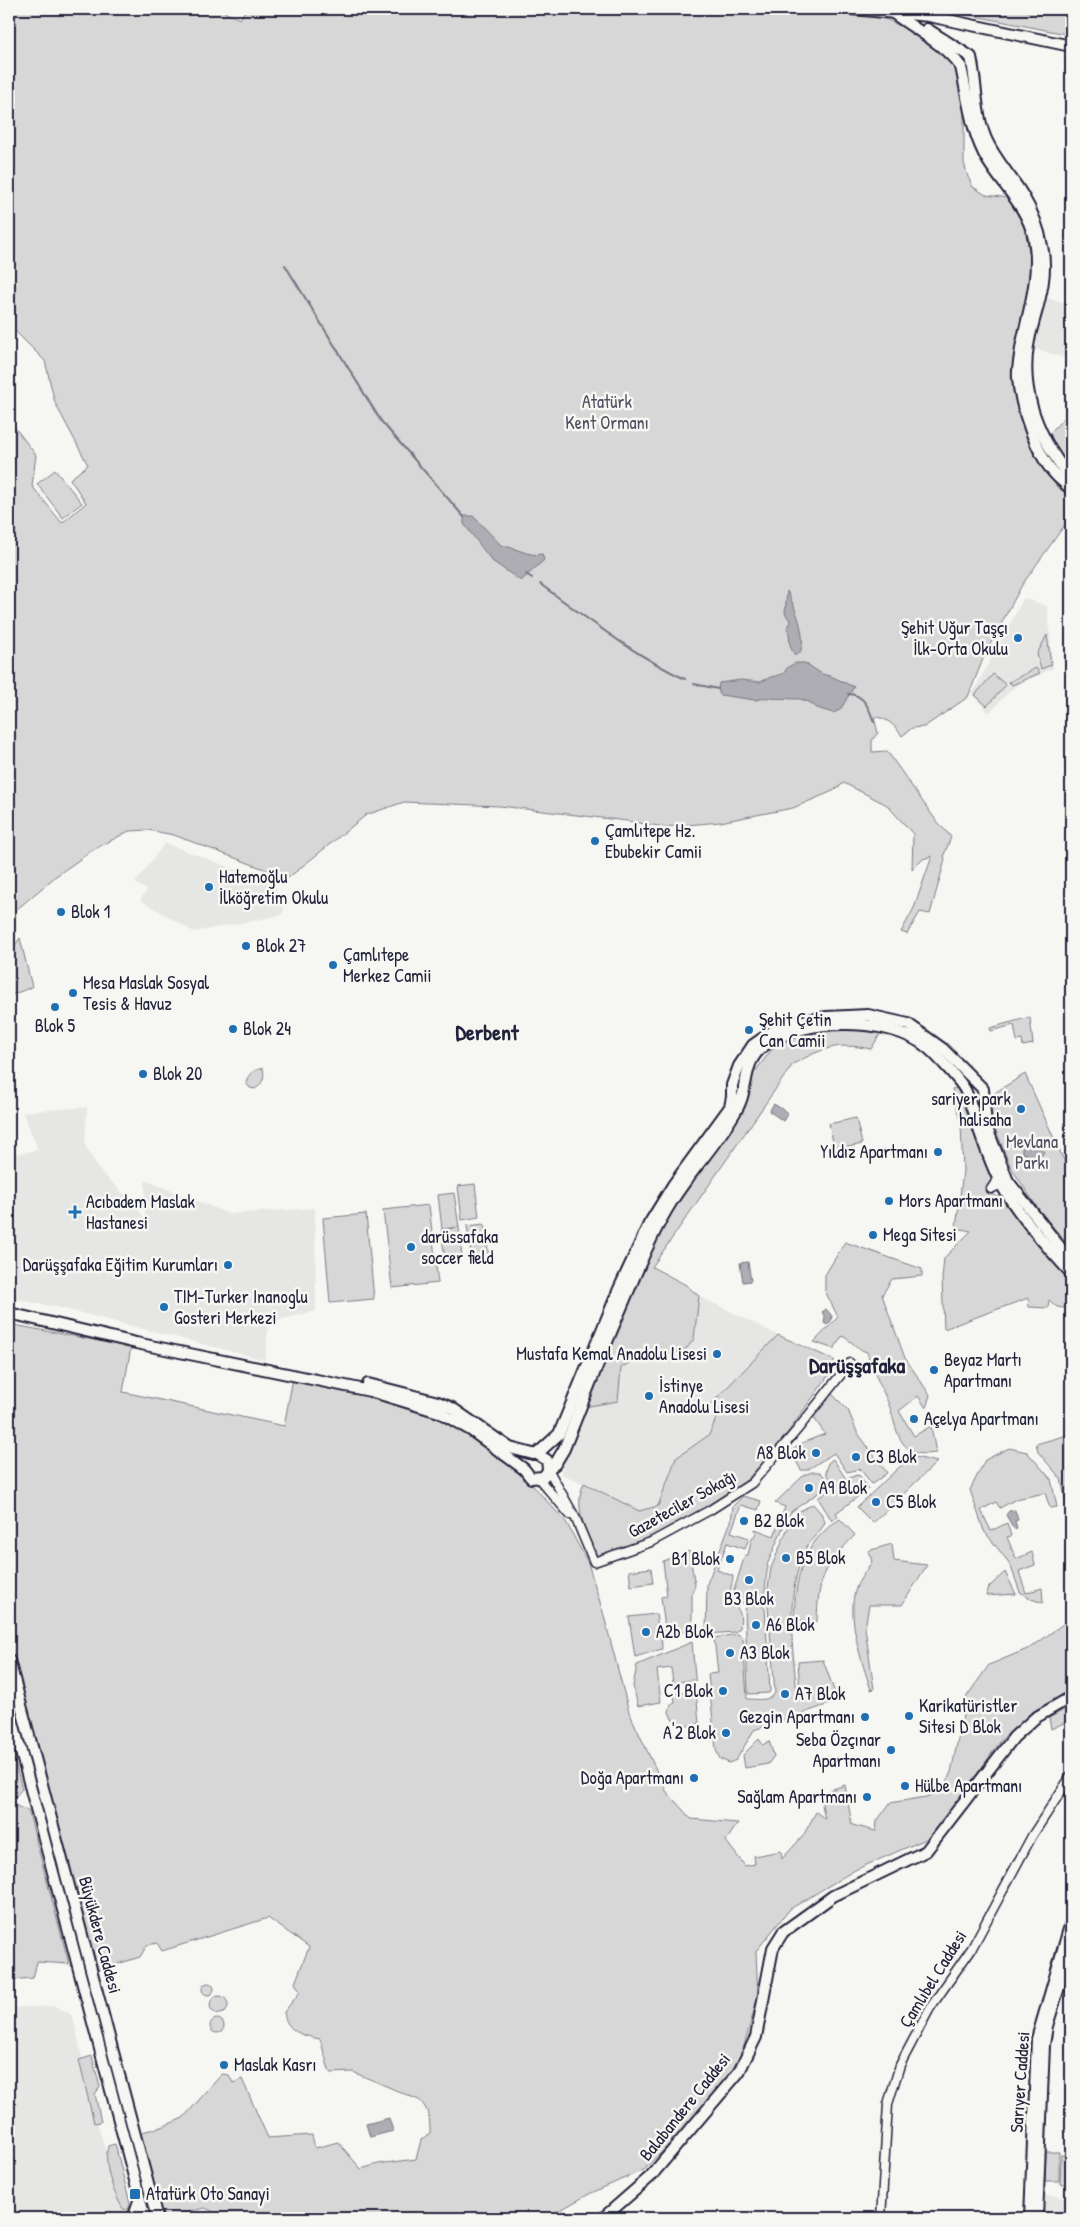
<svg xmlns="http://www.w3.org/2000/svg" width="1080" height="2227" viewBox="0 0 1080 2227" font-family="'Patrick Hand',sans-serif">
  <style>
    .built { fill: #e6e6e4 }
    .green { fill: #d7d7d7; stroke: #7c7c89 }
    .water { fill: #adadb3; stroke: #757583 }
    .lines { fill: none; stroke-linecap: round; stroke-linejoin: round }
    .stream { stroke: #757583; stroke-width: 2 }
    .minor-casing { stroke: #22223b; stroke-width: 11 }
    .major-casing { stroke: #22223b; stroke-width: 14 }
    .minor { stroke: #f6f6f2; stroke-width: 8 }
    .major { stroke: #f6f6f2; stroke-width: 10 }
    .poi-dot { fill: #1f6fb2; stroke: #f6f6f2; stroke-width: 2 }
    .labels { text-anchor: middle; stroke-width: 5; stroke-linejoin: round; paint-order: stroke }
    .park-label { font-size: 18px; fill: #4f4f62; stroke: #f6f6f2 }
    .poi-label { font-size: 18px; fill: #22223b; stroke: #f6f6f2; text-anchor: start }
    .street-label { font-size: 18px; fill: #22223b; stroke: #f6f6f2 }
    .district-label { font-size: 22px; font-weight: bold; fill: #22223b; stroke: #f6f6f2 }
  </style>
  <rect width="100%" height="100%" fill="#f6f6f2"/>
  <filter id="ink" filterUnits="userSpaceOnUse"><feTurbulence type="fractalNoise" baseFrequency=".02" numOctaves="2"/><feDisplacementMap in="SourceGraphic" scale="10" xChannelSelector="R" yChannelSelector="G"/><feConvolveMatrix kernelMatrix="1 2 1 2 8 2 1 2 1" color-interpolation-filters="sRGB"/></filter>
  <g filter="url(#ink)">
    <g class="built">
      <polygon points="1069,288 1071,288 1071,360 1033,348 1048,298 1065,303"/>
      <polygon points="1024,598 1047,606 1053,668 1014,687 989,713 972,694"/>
      <polygon points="165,843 274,884 284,910 282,915 194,932 140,900 147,890 135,883"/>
      <polygon points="87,1107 85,1145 100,1171 135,1205 145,1219 145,1180 229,1214 315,1208 316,1311 269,1322 265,1360 57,1307 9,1298 9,1158 15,1154 38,1150 23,1112"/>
      <polygon points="699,1296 778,1335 711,1404 719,1412 709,1435 676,1458 658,1506 639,1511 599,1490 561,1474 566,1450 584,1407 621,1368 632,1361 682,1351 694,1339"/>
      <polygon points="54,2006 66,2011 71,2015 74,2021 92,2104 125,2218 9,2218 9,2008"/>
      <polygon points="1045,2195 1071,2198 1071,2218 1044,2218"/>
    </g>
    <g class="green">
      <path d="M9,9H222L226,13L240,19L246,9H671L867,15L888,20L914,33L952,60L960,76L964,98V163L968,177L973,187L986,195L1009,198L1015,205L1025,229L1030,257V280L1016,346L1019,412L1026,436L1039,460L1057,487L1071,497V516L1022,585L985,654L968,697L924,727L912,728L902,736C895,726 887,717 874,717L878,733L872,740V752L887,751L935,819L951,837L944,855L945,860L930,914L920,912L907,934L901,932L914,908L932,856L923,859L912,870L913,834L887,805L844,783L833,791L793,808L720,822L665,827L627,821L500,806L404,802L366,815L288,878L174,835L148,830L129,831L93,850L56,876L9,916V420L36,455L32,486L62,523L86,503L70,479L88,465L55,403L45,361L9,325Z"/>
      <polygon points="939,9 1019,9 1029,12 1031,9 1071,9 1069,18 1071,19 1071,35"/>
      <polygon points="1071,410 1071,471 1056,453 1050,433"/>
      <polygon points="55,470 82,503 63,518 37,484"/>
      <polygon points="1047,635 1051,665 1041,669 1037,654"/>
      <polygon points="1036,668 1040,673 1012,685 1009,682"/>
      <polygon points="993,674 1006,685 987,706 975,695"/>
      <polygon points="20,938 32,987 9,996 9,950 11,951"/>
      <polygon points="1030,1017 1033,1044 1023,1046 1022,1040 1017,1041 1014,1025 991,1031 990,1028"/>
      <path d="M849,1026L884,1028L871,1049C835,1042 824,1048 793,1064L652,1267L686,1285L699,1296L694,1339L687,1348L682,1351L632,1361L621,1368L618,1401L584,1407L645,1263L674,1206L704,1158L745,1106L751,1077L772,1049L807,1030Z"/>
      <path d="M263,1068C265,1077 263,1084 255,1089L250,1088L246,1083C248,1073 254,1070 263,1068Z"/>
      <polygon points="1025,1074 1071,1176 1071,1248 1039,1210 1010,1166 988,1111 989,1101 996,1092"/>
      <polygon points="961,1087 994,1171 986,1192 999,1197 1008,1197 1071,1276 1071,1309 1057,1307 1049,1300 1048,1308 1029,1307 1028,1298 944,1329 942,1279 944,1258 971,1231 956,1228 963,1171 961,1124 952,1089"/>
      <polygon points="856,1118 862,1144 835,1150 829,1124"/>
      <polygon points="475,1184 479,1217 462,1220 458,1186"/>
      <polygon points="454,1193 459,1227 442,1229 438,1195"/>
      <polygon points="429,1205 438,1283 392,1288 383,1210"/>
      <polygon points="366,1214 374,1299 330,1303 323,1218"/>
      <polygon points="484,1224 489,1258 472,1260 467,1226"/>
      <polygon points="459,1227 462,1257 445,1259 441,1230"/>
      <path d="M845,1242L922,1269V1276L892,1279L882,1295L905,1358L930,1395L926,1408L918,1396L899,1411L914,1436L931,1426L936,1453C927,1454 917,1455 910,1450C895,1439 895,1420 889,1405C882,1387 872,1371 867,1352C858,1350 851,1340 842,1336L834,1349L814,1342L838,1317L825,1291V1275Z"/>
      <path d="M9,1324L131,1347L123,1392L284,1426L293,1378L439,1412L515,1466L566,1522L588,1563L603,1612L629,1712L666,1791L691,1819L738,1823L726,1841L745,1866L755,1864L754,1856L781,1851L782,1859L803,1836L816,1812L825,1819L822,1805L830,1790L845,1785L852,1825L876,1831L877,1821L890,1803L926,1797L943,1790L951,1772L967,1696L989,1665L1032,1647L1071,1618V1691L1037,1709L1002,1739L933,1836L855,1870L790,1909L756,1951L758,1997L742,2053L726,2081L683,2132L643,2170L589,2194L546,2218H227L205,2208L161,2218L138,2133L162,2127L183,2118L222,2074L229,2075L233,2083L242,2079L268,2138L312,2135L315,2148L338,2142L361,2169L378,2164L416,2159L421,2140L430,2133C430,2119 429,2109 419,2100L353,2072L330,2073L320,2039C304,2036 286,2032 284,2012L300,1992L295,1983L309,1947L268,1918L162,1951L157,1943L147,1945L140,1957L98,1970L9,1640Z"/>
      <path d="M778,1335L834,1360L833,1369L781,1442L746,1481L707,1508L654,1538L598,1558C588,1533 572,1510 584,1483L639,1511L658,1506L676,1458L709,1435L719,1412L711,1404Z"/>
      <polygon points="830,1392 848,1410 857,1432 887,1473 872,1484 860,1469 847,1472 834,1453 807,1470 801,1470 792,1454 791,1451 804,1442 825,1434 812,1415"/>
      <polygon points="1071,1434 1071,1527 1061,1479 1038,1452 1036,1444"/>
      <polygon points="1009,1448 1027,1452 1051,1479 1057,1507 1050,1508 1045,1493 1016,1499 1000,1508 996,1502 981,1510 991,1531 1007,1523 1011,1536 1007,1537 1016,1559 1032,1552 1035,1565 1019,1571 1026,1593 1042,1588 1043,1603 1031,1599 1020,1592 1010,1564 984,1531 970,1490 985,1460"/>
      <polygon points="911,1456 937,1462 873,1523 857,1507"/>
      <polygon points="833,1459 846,1479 857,1475 860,1476 868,1489 836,1513 838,1516 832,1521 818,1498 834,1487 826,1473 828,1463"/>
      <path d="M812,1472H820L827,1479V1487L792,1511L787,1518L767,1565L768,1567C762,1593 773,1597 742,1603L735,1598L734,1590L745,1555H748L751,1541L756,1533L755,1529L774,1536L785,1507L775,1503L804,1475Z"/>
      <path d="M743,1496L761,1501L758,1510L741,1505L731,1532L749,1538L745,1549L727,1543L717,1570L733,1576C733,1583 729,1589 731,1597C735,1611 743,1606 740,1628L735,1632L706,1634L707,1584L731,1521L733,1506Z"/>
      <path d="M813,1504L821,1513L825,1522C821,1533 809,1539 805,1550C785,1596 792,1644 797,1693H800L798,1662L823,1660L838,1701L754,1730L736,1760L729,1763L720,1759L716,1750L708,1674L718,1673L714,1638L738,1634L743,1638L747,1699C756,1699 770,1702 775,1693L767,1594L771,1568L792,1518L798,1512Z"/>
      <path d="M840,1519L855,1535C824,1567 818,1577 817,1622L794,1620C795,1578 802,1543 840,1519Z"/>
      <path d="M892,1544L894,1561L927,1565L902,1605H869L865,1628L874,1689L871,1690C862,1662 846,1617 856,1588C859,1579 867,1570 872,1561L868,1551Z"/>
      <polygon points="689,1551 695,1585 692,1593 692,1630 666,1635 661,1597 667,1596 663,1561"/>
      <polygon points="651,1568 653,1583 631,1586 629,1571"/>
      <polygon points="1005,1572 1016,1594 986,1596 989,1587"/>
      <polygon points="762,1604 765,1609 770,1691 769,1693 748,1694 745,1609 748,1606"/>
      <polygon points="656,1614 658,1628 661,1628 662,1649 635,1657 629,1617"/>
      <polygon points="692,1642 699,1724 686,1726 672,1719 669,1712 671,1704 675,1703 674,1694 694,1691 693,1680 673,1683 671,1668 657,1670 661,1702 638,1706 633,1686 637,1665"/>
      <polygon points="1071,1706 1071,1726 1069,1727 1066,1722 1051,1729 1049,1718"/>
      <polygon points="759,1739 763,1745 769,1741 774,1756 768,1764 745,1768 743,1755"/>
      <polygon points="9,1740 22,1789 12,1800 18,1807 28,1810 69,1964 37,1962 33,1978 9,1980"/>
      <circle cx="208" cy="1989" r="6"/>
      <circle cx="219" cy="2005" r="9"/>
      <circle cx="217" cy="2026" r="7"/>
      <polygon points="92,2056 100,2087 95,2094 101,2122 94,2123 79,2060"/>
      <path d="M115,2144L130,2203L129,2208L126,2210L123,2209C113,2192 103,2165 108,2146Z"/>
      <polygon points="1046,2152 1059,2152 1059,2181 1045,2181"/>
      <polygon points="1061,2155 1071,2155 1071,2184 1060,2184"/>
    </g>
    <g class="water">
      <path d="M464,516H473L502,546C517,547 527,557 542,554L544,560L521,581L492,561L464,524Z"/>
      <path d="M787,591C794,605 809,639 799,654L795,655C786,643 792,637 787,628L791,622L785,613Z"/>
      <polygon points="796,663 805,663 822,674 833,677 854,687 840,710 833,713 817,708 809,702 800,699 766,698 755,700 720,695 718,689 719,683 741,680 760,682 771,677 783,674 788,667"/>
      <polygon points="774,1104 788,1113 783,1121 769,1111"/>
      <polygon points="1029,1141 1033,1141 1038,1146 1043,1147 1044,1152 1036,1162 1034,1162 1030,1156 1022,1153 1022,1148"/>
      <polygon points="748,1262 751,1281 743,1282 740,1263"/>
      <polygon points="826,1309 832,1316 831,1321 827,1325 824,1323 825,1317 822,1312"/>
      <polygon points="1015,1510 1018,1520 1015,1521 1017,1528 1014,1529 1006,1515 1009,1511"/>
      <polygon points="389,2118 393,2131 370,2137 366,2124"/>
    </g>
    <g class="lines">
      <g class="stream">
        <polyline points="285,265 381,421 464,517"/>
        <polyline points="526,574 532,578"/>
        <path d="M540,584C587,618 632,654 685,679"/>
        <polyline points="694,684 718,689"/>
        <path d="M848,694C864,694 869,708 874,722"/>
      </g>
      <g class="minor-casing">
        <g id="minor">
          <polyline points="1000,1176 991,1189 1006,1182"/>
          <polyline points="548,1469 575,1517 594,1562 651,1542 710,1510 752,1483 797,1430 850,1363"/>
          <polyline points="539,1479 570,1515"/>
          <polyline points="881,2218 888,2104 900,2065 930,2008 972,1948 1032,1836 1071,1776"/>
        </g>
      </g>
      <g class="major-casing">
        <g id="major">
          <polyline points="852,9 929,16 1071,46"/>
          <path d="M892,12C915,30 944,43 961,67C968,98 971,133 988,161C1004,187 1028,208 1034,239C1041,276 1028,312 1021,348C1020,358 1017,369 1018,378C1020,406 1036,453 1054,473C1059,479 1066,484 1071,489"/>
          <path d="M927,29L971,57C977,84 975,113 986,139C995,160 1012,177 1023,196C1032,211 1039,229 1042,246C1048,272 1040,299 1033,324C1015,383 1035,433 1071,479"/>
          <polyline points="9,1313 136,1343 370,1391 439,1412 472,1431 524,1469 531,1478 543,1477 548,1471"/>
          <polyline points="368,1384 438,1402 452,1408 510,1448 533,1454"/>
          <polyline points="548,1469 547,1460 537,1454 559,1434 619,1289 649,1224 673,1185 730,1107 732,1097 732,1085 739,1066 753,1045 773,1031 791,1023 827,1017 868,1015 908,1024 943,1049 983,1089 986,1126 1008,1181 1071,1261"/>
          <path d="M548,1469L555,1464L564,1449C584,1398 604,1348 625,1299C639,1266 653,1231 672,1201C692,1169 719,1142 737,1109C750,1087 741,1062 765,1045C804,1017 891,1016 928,1048C936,1055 963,1083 966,1092C977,1121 985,1152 999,1180C1014,1210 1048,1248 1071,1273"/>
          <polyline points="9,1660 157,2218"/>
          <polyline points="9,1707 145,2218"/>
          <polyline points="133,2218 139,2201"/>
          <polyline points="603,2218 650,2177 739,2072 756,2037 773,1948 783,1932 833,1896 926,1851 1014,1737 1035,1718 1071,1697"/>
          <polyline points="1030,2218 1037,2039 1071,1922"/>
          <polyline points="1037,2218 1044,2045 1047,2026 1071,1948"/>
        </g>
      </g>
      <use href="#minor" class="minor"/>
      <use href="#major" class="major"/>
    </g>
  </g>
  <g class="poi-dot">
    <circle cx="1018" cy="638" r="5"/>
    <circle cx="595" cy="841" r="5"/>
    <circle cx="209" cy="887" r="5"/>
    <circle cx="61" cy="912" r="5"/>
    <circle cx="246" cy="946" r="5"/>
    <circle cx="333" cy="965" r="5"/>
    <circle cx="73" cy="993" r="5"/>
    <circle cx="55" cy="1007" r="5"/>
    <circle cx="233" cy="1029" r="5"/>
    <circle cx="749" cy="1030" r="5"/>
    <circle cx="143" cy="1074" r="5"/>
    <circle cx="1021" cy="1109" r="5"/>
    <circle cx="938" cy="1152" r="5"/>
    <circle cx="889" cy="1201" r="5"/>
    <path d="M72.5 1204.5h5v5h5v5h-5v5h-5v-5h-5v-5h5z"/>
    <circle cx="873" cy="1235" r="5"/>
    <circle cx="411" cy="1247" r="5"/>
    <circle cx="228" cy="1265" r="5"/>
    <circle cx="164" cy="1307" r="5"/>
    <circle cx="717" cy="1354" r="5"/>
    <circle cx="934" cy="1370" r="5"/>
    <circle cx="649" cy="1396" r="5"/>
    <circle cx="914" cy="1419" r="5"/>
    <circle cx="816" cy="1453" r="5"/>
    <circle cx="856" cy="1457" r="5"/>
    <circle cx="809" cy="1488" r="5"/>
    <circle cx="876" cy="1502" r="5"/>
    <circle cx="744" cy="1521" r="5"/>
    <circle cx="786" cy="1558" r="5"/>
    <circle cx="730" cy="1559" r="5"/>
    <circle cx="749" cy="1580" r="5"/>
    <circle cx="756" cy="1625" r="5"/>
    <circle cx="646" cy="1632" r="5"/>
    <circle cx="730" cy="1653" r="5"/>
    <circle cx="723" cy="1691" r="5"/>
    <circle cx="785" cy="1694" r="5"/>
    <circle cx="909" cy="1716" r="5"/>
    <circle cx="865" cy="1717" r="5"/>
    <circle cx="726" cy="1733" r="5"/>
    <circle cx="891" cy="1750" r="5"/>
    <circle cx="694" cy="1778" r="5"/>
    <circle cx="905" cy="1786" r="5"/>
    <circle cx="867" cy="1797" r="5"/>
    <circle cx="224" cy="2065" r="5"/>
    <rect x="129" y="2188" width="12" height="12" rx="2.5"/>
  </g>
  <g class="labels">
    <g class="park-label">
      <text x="607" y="408">Atatürk<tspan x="607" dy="21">Kent Ormanı</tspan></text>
      <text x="1032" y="1148">Mevlana<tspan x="1032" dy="21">Parkı</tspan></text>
    </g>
    <g class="poi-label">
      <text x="1008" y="634" text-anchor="end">Şehit Uğur Taşçı<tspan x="1008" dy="21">İlk-Orta Okulu</tspan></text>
      <text x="605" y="837">Çamlıtepe Hz.<tspan x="605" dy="21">Ebubekir Camii</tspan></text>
      <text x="219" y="883">Hatemoğlu<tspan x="219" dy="21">İlköğretim Okulu</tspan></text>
      <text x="71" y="918">Blok 1</text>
      <text x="256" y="952">Blok 27</text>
      <text x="343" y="961">Çamlıtepe<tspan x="343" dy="21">Merkez Camii</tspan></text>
      <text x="83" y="989">Mesa Maslak Sosyal<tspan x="83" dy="21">Tesis &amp; Havuz</tspan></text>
      <text x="759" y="1026">Şehit Çetin<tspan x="759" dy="21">Can Camii</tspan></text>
      <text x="55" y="1032" text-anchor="middle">Blok 5</text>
      <text x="243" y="1035">Blok 24</text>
      <text x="153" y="1080">Blok 20</text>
      <text x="1011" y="1105" text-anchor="end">sariyer park<tspan x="1011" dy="21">halisaha</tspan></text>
      <text x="928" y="1158" text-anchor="end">Yıldız Apartmanı</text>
      <text x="899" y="1207">Mors Apartmanı</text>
      <text x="86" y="1208">Acıbadem Maslak<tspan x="86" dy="21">Hastanesi</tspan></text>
      <text x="883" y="1241">Mega Sitesi</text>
      <text x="421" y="1243">darüssafaka<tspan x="421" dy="21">soccer field</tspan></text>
      <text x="218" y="1271" text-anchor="end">Darüşşafaka Eğitim Kurumları</text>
      <text x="174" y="1303">TIM-Turker Inanoglu<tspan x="174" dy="21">Gosteri Merkezi</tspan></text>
      <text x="707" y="1360" text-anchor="end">Mustafa Kemal Anadolu Lisesi</text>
      <text x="944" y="1366">Beyaz Martı<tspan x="944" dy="21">Apartmanı</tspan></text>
      <text x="659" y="1392">İstinye<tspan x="659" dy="21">Anadolu Lisesi</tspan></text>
      <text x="924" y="1425">Açelya Apartmanı</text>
      <text x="806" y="1459" text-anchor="end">A8 Blok</text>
      <text x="866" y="1463">C3 Blok</text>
      <text x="819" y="1494">A9 Blok</text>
      <text x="886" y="1508">C5 Blok</text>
      <text x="754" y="1527">B2 Blok</text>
      <text x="796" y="1564">B5 Blok</text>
      <text x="720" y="1565" text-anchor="end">B1 Blok</text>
      <text x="749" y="1605" text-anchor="middle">B3 Blok</text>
      <text x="766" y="1631">A6 Blok</text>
      <text x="656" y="1638">A2b Blok</text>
      <text x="740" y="1659">A3 Blok</text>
      <text x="713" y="1697" text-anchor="end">C1 Blok</text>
      <text x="795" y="1700">A7 Blok</text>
      <text x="919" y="1712">Karikatüristler<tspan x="919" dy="21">Sitesi D Blok</tspan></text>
      <text x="855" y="1723" text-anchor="end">Gezgin Apartmanı</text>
      <text x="716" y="1739" text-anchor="end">A'2 Blok</text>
      <text x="881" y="1746" text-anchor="end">Seba Özçınar<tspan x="881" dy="21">Apartmanı</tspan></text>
      <text x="684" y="1784" text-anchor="end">Doğa Apartmanı</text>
      <text x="915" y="1792">Hülbe Apartmanı</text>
      <text x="857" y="1803" text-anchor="end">Sağlam Apartmanı</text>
      <text x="234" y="2071">Maslak Kasrı</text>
      <text x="146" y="2200">Atatürk Oto Sanayi</text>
    </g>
    <g class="street-label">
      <text transform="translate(682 1504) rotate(-29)" y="6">Gazeteciler Sokağı</text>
      <text transform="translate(100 1935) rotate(75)" y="6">Büyükdere Caddesi</text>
      <text transform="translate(933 1979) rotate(-58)" y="6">Çamlıbel Caddesi</text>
      <text transform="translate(1020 2082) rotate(-86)" y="6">Sarıyer Caddesi</text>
      <text transform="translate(685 2107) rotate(-51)" y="6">Balabandere Caddesi</text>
    </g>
    <g class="district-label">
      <text x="487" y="1040">Derbent</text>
      <text x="857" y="1373">Darüşşafaka</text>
    </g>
  </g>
  <rect width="1080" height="2227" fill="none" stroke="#f6f6f2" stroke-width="30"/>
  <rect x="15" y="15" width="1050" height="2197" fill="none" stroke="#22223b" stroke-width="2" filter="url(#ink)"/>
</svg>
